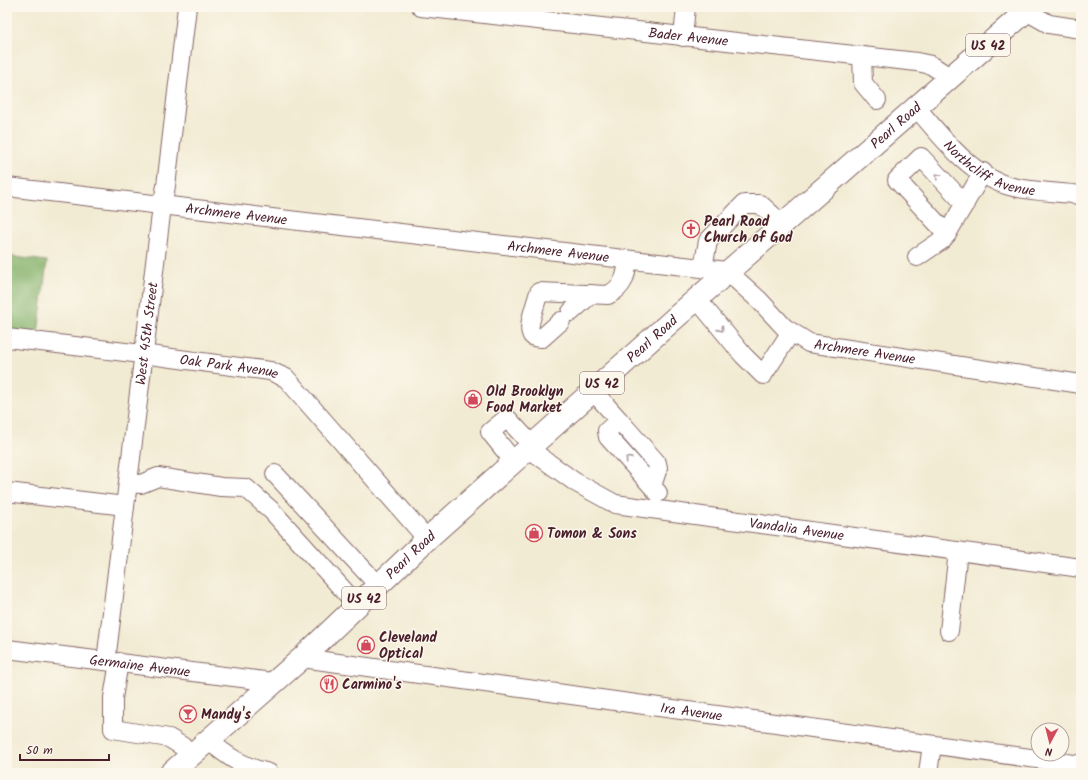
<svg xmlns="http://www.w3.org/2000/svg" width="1088" height="780" viewBox="0 0 1088 780" font-family="Kalam,sans-serif">
  <style>
    .forest { fill: #85b26c; stroke: #68684c }
    .lines { fill: none; stroke-linecap: round; stroke-linejoin: round }
    .minor-casing { stroke: #856666; stroke-width: 20 }
    .major-casing { stroke: #856666; stroke-width: 24 }
    .minor { stroke: #fff; stroke-width: 18 }
    .major { stroke: #fff; stroke-width: 22 }
    .oneway { stroke: #ae9aa0 }
    .labels { text-anchor: middle; stroke-width: 3; stroke-linejoin: round; paint-order: stroke }
    .shield { fill: #fbf7ec; stroke: #7f6065; stroke-width: 1 }
    .shield-label { font-size: 13px; font-weight: bold; fill: #4a1f2b }
    .street-label { font-size: 14px; fill: #4a1f2b; stroke: #fbf7ec }
    .poi-label { font-size: 14px; font-weight: bold; fill: #4a1f2b; stroke: #fbf7ec; text-anchor: start }
  </style>
  <rect width="100%" height="100%" fill="#fbf7ec"/>
  <filter id="ink" filterUnits="userSpaceOnUse"><feTurbulence type="fractalNoise" baseFrequency=".025" numOctaves="2"/><feDisplacementMap in="SourceGraphic" scale="8" xChannelSelector="R" yChannelSelector="G"/><feConvolveMatrix kernelMatrix="1 2 1 2 8 2 1 2 1" color-interpolation-filters="sRGB"/></filter>
  <filter id="wash" filterUnits="userSpaceOnUse"><feTurbulence type="fractalNoise" baseFrequency=".012" numOctaves="4" result="noise"/><feDisplacementMap in="SourceGraphic" scale="16" xChannelSelector="R" yChannelSelector="G"/><feGaussianBlur stdDeviation="0.9" result="paint"/><feColorMatrix in="noise" values="0 0 0 0 0 0 0 0 0 0 0 0 0 0 0 0 0 1.4 0 .05"/><feComposite in="paint" operator="in"/></filter>
  <g filter="url(#wash)">
    <rect width="100%" height="100%" fill="#f2ebd3"/>
    <polygon class="forest" points="7,256 47,261 38,334 7,330"/>
  </g>
  <g filter="url(#ink)">
    <g class="lines">
      <g class="minor-casing">
        <g id="minor">
          <path id="s1" d="M421,7L917,62L931,65L951,78"/>
          <polyline points="1026,11 1049,24 1081,29"/>
          <polyline points="683,37 686,7"/>
          <polyline points="862,56 863,83 877,100"/>
          <path id="s2" d="M917,108C942,138 973,178 1013,187C1035,192 1059,192 1081,195"/>
          <path id="s3" d="M7,187L727,271L760,301L785,328L809,343L1081,384"/>
          <polyline points="947,234 897,180 921,157 965,204"/>
          <polyline points="917,257 942,240 947,234 983,172"/>
          <polyline points="703,268 708,241 744,204 760,204 782,224"/>
          <polyline points="697,299 743,355 763,375 791,332"/>
          <polyline points="571,312 591,294"/>
          <path d="M561,321L542,338C538,338 532,338 531,333C527,326 537,300 539,292L608,295C624,287 626,276 628,260"/>
          <path id="s4" d="M7,338L142,354L270,371L286,378L427,539"/>
          <polyline points="593,391 619,420 607,431 608,437 652,486"/>
          <polyline points="619,420 657,463 658,468 652,486 658,493"/>
          <path id="s5" d="M528,448L575,482L615,504L1081,568"/>
          <polyline points="514,462 490,432 507,418 532,445"/>
          <polyline points="275,474 378,585"/>
          <polyline points="128,483 141,484 158,477 221,487 246,488 272,511 357,605"/>
          <polyline points="7,492 125,506"/>
          <polyline points="949,631 958,551"/>
          <path id="s6" d="M7,649L273,682"/>
          <path id="s7" d="M302,658L1081,765"/>
          <path id="s8" d="M106,661L162,206L166,186L187,7"/>
          <polyline points="119,662 113,698 113,729 169,738 193,753"/>
          <path d="M208,740C228,757 243,767 269,773"/>
          <polyline points="928,773 932,745"/>
        </g>
      </g>
      <g class="major-casing">
        <g id="major">
          <path id="s9" d="M171,773L302,658L427,539L675,318L1031,7"/>
        </g>
      </g>
      <use href="#minor" class="minor"/>
      <use href="#major" class="major"/>
    </g>
    <defs><path id="oneway-chevron" d="M-2-3.5L2.5 0L-2 3.5" fill="none" stroke-width="1.6" stroke-linecap="round" stroke-linejoin="round"/></defs>
    <g class="oneway">
      <use href="#oneway-chevron" transform="translate(938 176) rotate(-133)"/>
      <use href="#oneway-chevron" transform="translate(721 329) rotate(51)"/>
      <use href="#oneway-chevron" transform="translate(628 459) rotate(-132)"/>
    </g>
  </g>
  <defs>
    <g id="church-ring" transform="scale(0.9)"><circle r="9.5" fill="#fbf7ec" stroke="#d1495b" stroke-width="1.5"/><path d="M-1.2-6h2.4v3.5h3.3v2.4h-3.3V6h-2.4V-.1h-3.3v-2.4h3.3Z" fill="#d1495b"/></g>
    <g id="shop-ring" transform="scale(0.9)"><circle r="9.5" fill="#fbf7ec" stroke="#d1495b" stroke-width="1.5"/><path d="M-5-2.5h2.3a2.7 3.5 0 0 1 5.4 0H5L5.5 6h-11ZM-1.5-2.5h3a1.5 2.3 0 0 0-3 0Z" fill="#d1495b"/></g>
    <g id="restaurant-ring" transform="scale(0.9)"><circle r="9.5" fill="#fbf7ec" stroke="#d1495b" stroke-width="1.5"/><path d="M-5-6h1v4h1v-4h1v4h1v-4h1v5L-1.5 .5V6h-2V.5L-5-1ZM5-6V6H3V1.5H1.5Q1.5-4 5-6Z" fill="#d1495b"/></g>
    <g id="bar-ring" transform="scale(0.9)"><circle r="9.5" fill="#fbf7ec" stroke="#d1495b" stroke-width="1.5"/><path d="M-6-5H6L.8 .8V4.5H3.5V6h-7V4.5H-.8V.8Z" fill="#d1495b"/></g>
  </defs>
  <g fill-rule="evenodd">
    <use href="#church-ring" x="691" y="229"/>
    <use href="#shop-ring" x="473" y="399"/>
    <use href="#shop-ring" x="534" y="533"/>
    <use href="#shop-ring" x="366" y="645"/>
    <use href="#restaurant-ring" x="329" y="684"/>
    <use href="#bar-ring" x="188" y="714"/>
  </g>
  <g class="labels">
    <g class="shield">
      <rect x="966" y="34" width="44" height="22" rx="3"/>
      <rect x="580" y="372" width="44" height="22" rx="3"/>
      <rect x="342" y="587" width="44" height="22" rx="3"/>
    </g>
    <g class="shield-label">
      <text x="988" y="50">US 42</text>
      <text x="602" y="388">US 42</text>
      <text x="364" y="603">US 42</text>
    </g>
    <g class="street-label">
      <text dy="5" stroke="none"><textPath href="#s1" startOffset="269">Bader Avenue</textPath></text>
      <text dy="5" stroke="none"><textPath href="#s9" startOffset="972">Pearl Road</textPath></text>
      <text dy="5" stroke="none"><textPath href="#s2" startOffset="97">Northcliff Avenue</textPath></text>
      <text dy="5" stroke="none"><textPath href="#s3" startOffset="231">Archmere Avenue</textPath></text>
      <text dy="5" stroke="none"><textPath href="#s3" startOffset="555">Archmere Avenue</textPath></text>
      <text dy="5" stroke="none"><textPath href="#s8" startOffset="330">West 45th Street</textPath></text>
      <text dy="5" stroke="none"><textPath href="#s9" startOffset="648">Pearl Road</textPath></text>
      <text dy="5" stroke="none"><textPath href="#s3" startOffset="891">Archmere Avenue</textPath></text>
      <text dy="5" stroke="none"><textPath href="#s4" startOffset="224">Oak Park Avenue</textPath></text>
      <text dy="5" stroke="none"><textPath href="#s5" startOffset="287">Vandalia Avenue</textPath></text>
      <text dy="5" stroke="none"><textPath href="#s9" startOffset="324">Pearl Road</textPath></text>
      <text dy="5" stroke="none"><textPath href="#s6" startOffset="134">Germaine Avenue</textPath></text>
      <text dy="5" stroke="none"><textPath href="#s7" startOffset="393">Ira Avenue</textPath></text>
    </g>
    <g class="poi-label">
      <text x="704" y="226">Pearl Road<tspan x="704" dy="16">Church of God</tspan></text>
      <text x="486" y="396">Old Brooklyn<tspan x="486" dy="16">Food Market</tspan></text>
      <text x="547" y="538">Tomon &amp; Sons</text>
      <text x="379" y="642">Cleveland<tspan x="379" dy="16">Optical</tspan></text>
      <text x="342" y="689">Carmino's</text>
      <text x="201" y="719">Mandy's</text>
    </g>
  </g>
  <rect width="1088" height="780" fill="none" stroke="#fbf7ec" stroke-width="24"/>
  <g transform="translate(1050 742) rotate(187)"><circle r="19" fill="#fbf7ec" stroke="#b4a19f"/>
  <path d="M0-3L7 15L0 10L-7 15Z" fill="#d1495b"/>
  <text y="-6" font-size="11" font-weight="bold" text-anchor="middle" fill="#4a1f2b">N</text>
  </g>
  <path d="M20 754v6h89v-6" fill="none" stroke="#4a1f2b" stroke-width="2"/>
  <text x="26" y="754" font-size="12" fill="#4a1f2b" stroke="#fbf7ec" stroke-width="3" paint-order="stroke">50 m</text>
</svg>
